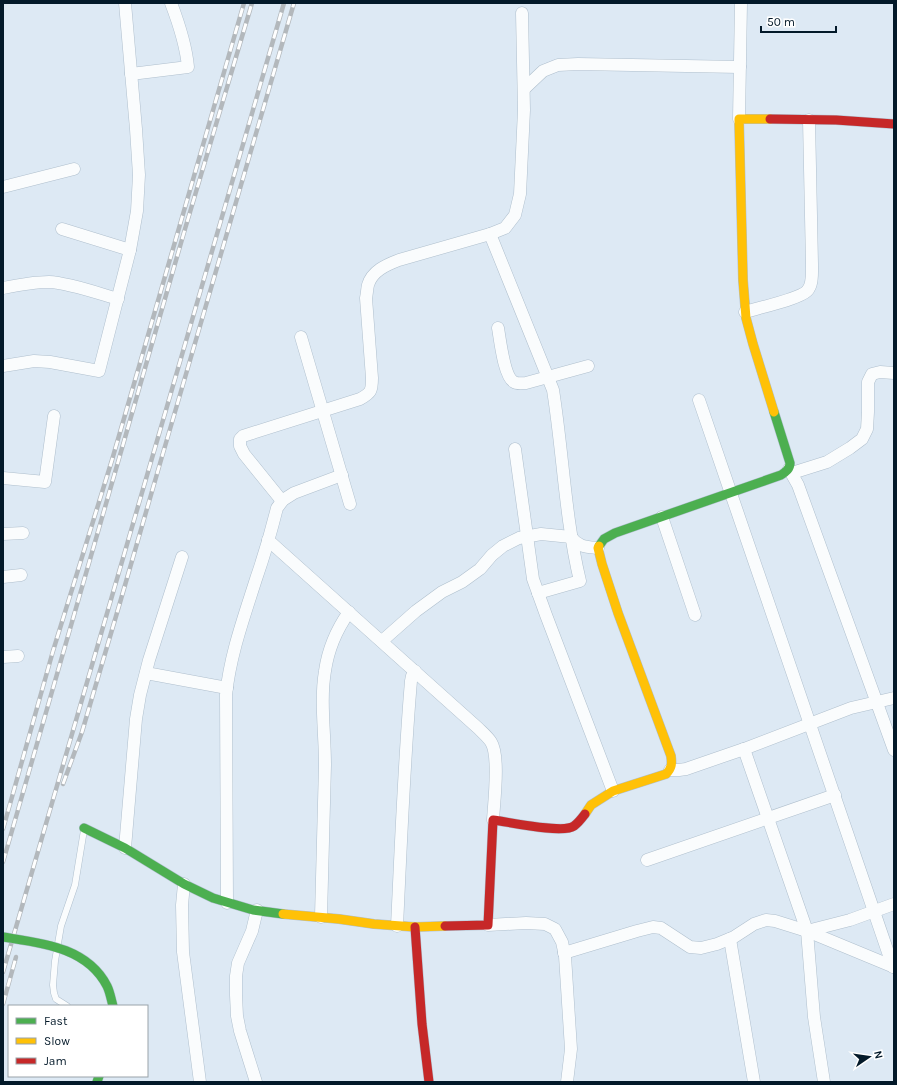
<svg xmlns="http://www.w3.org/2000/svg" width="897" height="1085" viewBox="0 0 897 1085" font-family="Karla,sans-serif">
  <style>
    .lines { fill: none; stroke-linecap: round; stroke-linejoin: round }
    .lane-casing { stroke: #afbfcd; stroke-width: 7 }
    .street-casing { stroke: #afbfcd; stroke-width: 13 }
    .fast-casing { stroke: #afbfcd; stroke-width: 10 }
    .slow-casing { stroke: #afbfcd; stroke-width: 10 }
    .jam-casing { stroke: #afbfcd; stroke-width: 10 }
    .lane { stroke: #fafcfd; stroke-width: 6 }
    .street { stroke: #fafcfd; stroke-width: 12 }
    .fast { stroke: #4caf50; stroke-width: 9 }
    .slow { stroke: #ffc107; stroke-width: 9 }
    .jam { stroke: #c62828; stroke-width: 9 }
    .rail-casing { stroke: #b3b8bc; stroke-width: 4.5 }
    .rail { stroke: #fff; stroke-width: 3; stroke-dasharray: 9; stroke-linecap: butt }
    .fast-bridge-casing { stroke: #afbfcd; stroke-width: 10; stroke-linecap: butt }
    .fast-bridge { stroke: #4caf50; stroke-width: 9 }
  </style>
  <rect width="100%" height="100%" fill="#dde9f4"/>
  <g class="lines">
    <g class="lane-casing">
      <polyline id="lane" points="67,1006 56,999 54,993 53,985 55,961 61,926 75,885 84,830"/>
    </g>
    <g class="street-casing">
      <g id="street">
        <path d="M131,74L188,67C186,45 179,24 171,3"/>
        <polyline points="524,89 543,71 558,65 578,64 740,67"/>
        <polyline points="739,119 741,3"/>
        <polyline points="3,187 74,169"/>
        <polyline points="62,229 130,250"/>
        <path d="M490,234L553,390C563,453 565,518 580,581L538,593"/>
        <path d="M3,288C18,285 33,282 49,282C70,283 97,293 118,299"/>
        <path d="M745,312C758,308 799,299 807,291C813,285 812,273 812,264L809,120"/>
        <path d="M498,328C500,339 504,377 514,382C517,384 522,383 526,383L588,366"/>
        <polyline points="301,337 350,504"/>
        <polyline points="3,366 34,361 50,362 99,371 130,250 137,211 139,175 136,129 125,3"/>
        <polyline points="699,400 893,967"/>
        <polyline points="515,449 533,579 546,615 613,791"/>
        <polyline points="789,469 798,485 894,750"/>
        <polyline points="792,473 827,462 850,448 862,439 867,429 868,412 868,382 872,374 880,372 894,373"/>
        <polyline points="3,478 45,482 54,416"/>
        <path d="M282,501L244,454L240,446V439L243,436L360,399C371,393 372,391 372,378L366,298C367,294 367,289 368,285C372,271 386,265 399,260L490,234L505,228L515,215L520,194L524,110L522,13"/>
        <polyline points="662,517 695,615"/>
        <polyline points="3,534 23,533"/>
        <path d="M571,537C578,547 587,547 598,548"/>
        <path d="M268,540L478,728C482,732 488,737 491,742C500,756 494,802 493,820"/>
        <polyline points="3,577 21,575"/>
        <polyline points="382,641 416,611 442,592 462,582 480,569 492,555 503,546 519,538 541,534 571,537"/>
        <polyline points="3,657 18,656"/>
        <polyline points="146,673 227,688"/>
        <polyline points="744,749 807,931 814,1017 824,1082"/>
        <polyline points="670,770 679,770 686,769 744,749 851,708 894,698"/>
        <polyline points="125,848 136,719 140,695 149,660 182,557"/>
        <polyline points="647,860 835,795"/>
        <polyline points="184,884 182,905 183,952 200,1082"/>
        <path d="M227,903L226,695C230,655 244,617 256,579C264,556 271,532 277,508L283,500L294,493L342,475"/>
        <path d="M321,917C322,866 324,815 325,765C325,734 320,700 325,671C328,650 337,629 349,612"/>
        <polyline points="488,925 526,923 545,924 555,929 562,942 565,956 571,1049 567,1082"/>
        <path d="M397,926C401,844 404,762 411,681L412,676L415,671"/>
        <polyline points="807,931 850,920 894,904"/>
        <polyline points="730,939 754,1082"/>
        <polyline points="564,953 637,931 653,927 661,928 690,947 701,948 717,944 734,937 754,924 766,920 775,921 807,931 894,967"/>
        <polyline points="256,1082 240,1031 237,1016 236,995 236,976 238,963 252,931 257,910"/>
      </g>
    </g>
    <g class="fast-casing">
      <g id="fast">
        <path d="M599,546L604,539L615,533L781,475C786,472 790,469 790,463L774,412"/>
        <polyline points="84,828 125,848 184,884 213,898 253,910 283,914"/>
        <polyline points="97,1082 99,1076"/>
      </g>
    </g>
    <g class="slow-casing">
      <g id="slow">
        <polyline points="770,119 739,119 743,280 746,318 753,344 774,412"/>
        <path d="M585,814L591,805L613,791L666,774C672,768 672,764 671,756L618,613L602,564L598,548L599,546"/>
        <polyline points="283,914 339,919 374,924 415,927 445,926"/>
      </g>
    </g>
    <g class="jam-casing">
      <g id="jam">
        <polyline points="770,119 836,120 894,124"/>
        <path d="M445,926L488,925L493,820C509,822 563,834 574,826C578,823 582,818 585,814"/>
        <polyline points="415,927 422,1024 429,1082"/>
      </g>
    </g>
    <use href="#lane" class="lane"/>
    <use href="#street" class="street"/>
    <use href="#fast" class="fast"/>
    <use href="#slow" class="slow"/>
    <use href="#jam" class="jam"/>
    <g class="rail-casing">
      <g id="rail">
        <polyline points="63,784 82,732 119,606 161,460 294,3"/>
        <polyline points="3,829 53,651 112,460 244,3"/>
        <polyline points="3,862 185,229 252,3"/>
        <polyline points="3,972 284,3"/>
        <polyline points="3,1004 16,957"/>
      </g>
    </g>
    <use href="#rail" class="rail"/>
    <g class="fast-bridge-casing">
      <path id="fast-bridge" d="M3,937C41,943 87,947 107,986C110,992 111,999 113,1006"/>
    </g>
    <use href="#fast-bridge" class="fast-bridge"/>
  </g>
  <rect width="897" height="1085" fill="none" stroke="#031929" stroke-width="8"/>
  <rect x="8" y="1005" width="140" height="72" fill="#ffffff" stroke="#9aa3a9"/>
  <rect x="16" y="1018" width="20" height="6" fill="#4caf50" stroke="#9aa3a9"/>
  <text x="44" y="1025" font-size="12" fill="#031929">Fast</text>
  <rect x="16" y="1038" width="20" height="6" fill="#ffc107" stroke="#9aa3a9"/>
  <text x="44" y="1045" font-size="12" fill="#031929">Slow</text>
  <rect x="16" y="1058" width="20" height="6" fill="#c62828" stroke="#9aa3a9"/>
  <text x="44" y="1065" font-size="12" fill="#031929">Jam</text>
  <g transform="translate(869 1057) rotate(77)" stroke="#ffffff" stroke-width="3" paint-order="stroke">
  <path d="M0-3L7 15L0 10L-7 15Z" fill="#031929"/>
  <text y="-6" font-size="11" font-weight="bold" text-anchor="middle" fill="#031929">N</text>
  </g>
  <path d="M761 26v6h75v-6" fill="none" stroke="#031929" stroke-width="2"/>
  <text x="767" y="26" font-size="12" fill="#031929" stroke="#ffffff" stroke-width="3" paint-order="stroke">50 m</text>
</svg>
